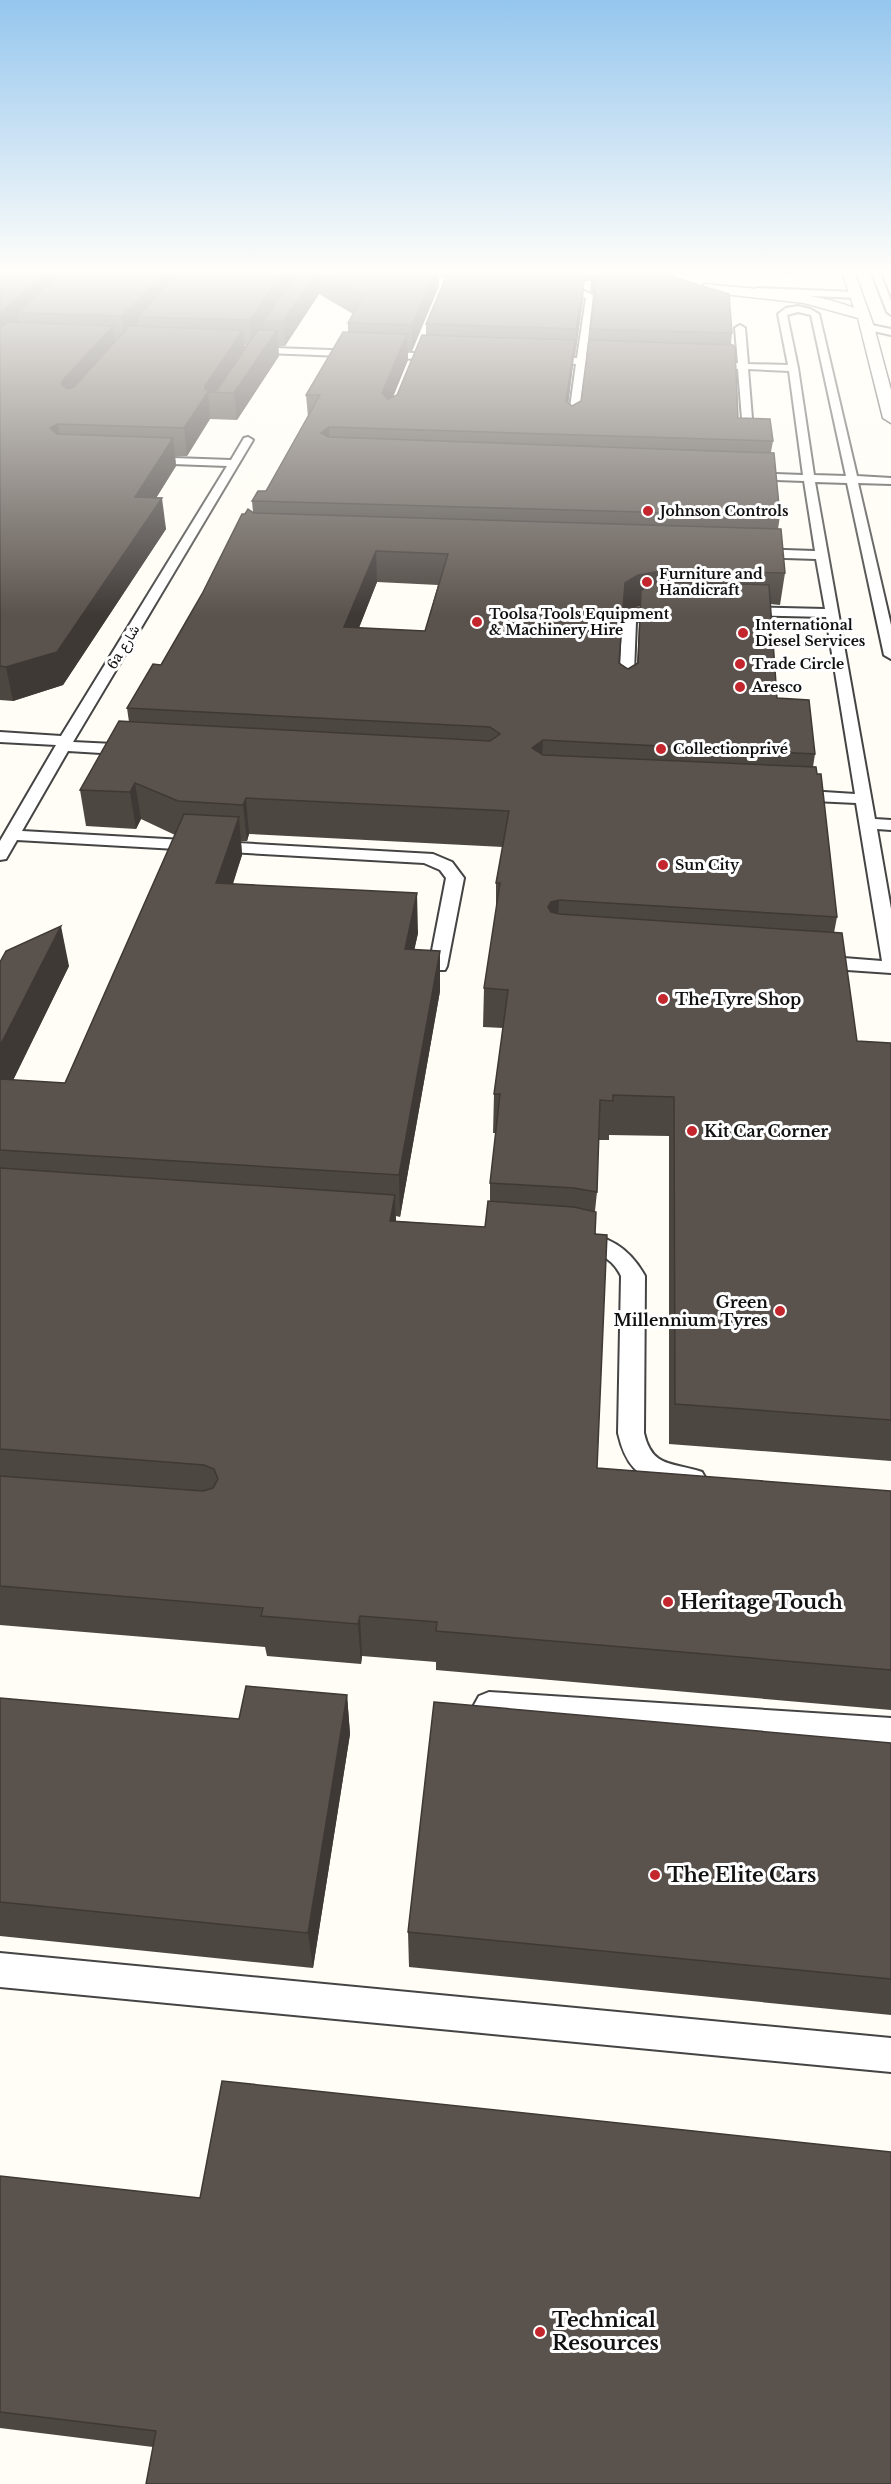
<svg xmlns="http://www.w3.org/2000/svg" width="891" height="2484" viewBox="0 0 891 2484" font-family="'Libre Baskerville',Vazirmatn,serif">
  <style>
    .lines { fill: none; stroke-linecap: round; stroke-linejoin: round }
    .service-casing { stroke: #444; stroke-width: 4 }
    .minor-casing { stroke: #444; stroke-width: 3 }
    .service { fill: #fff; fill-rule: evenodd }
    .minor { fill: #fff; fill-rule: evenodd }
    .wall { fill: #4d4742; fill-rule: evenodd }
    .shaded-wall { fill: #3f3936 }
    .building { fill: #5a524d; stroke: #3f3936; stroke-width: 1.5; fill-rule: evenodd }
    .poi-dot { fill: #c4262e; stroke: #fff; stroke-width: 2 }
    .labels { text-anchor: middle; stroke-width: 6; stroke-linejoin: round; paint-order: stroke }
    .far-poi-label { font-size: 14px; font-weight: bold; fill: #111; stroke: #fff; text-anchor: start }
    .far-street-label { font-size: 14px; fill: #111; stroke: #fff }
    .poi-label { font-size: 16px; font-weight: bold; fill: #111; stroke: #fff; text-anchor: start }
    .near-poi-label { font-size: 20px; font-weight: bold; fill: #111; stroke: #fff; text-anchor: start }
  </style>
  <rect width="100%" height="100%" fill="#fffdf5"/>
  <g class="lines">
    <g class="service-casing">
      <g id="service">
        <polygon points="773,268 810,268 790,273"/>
        <polygon points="870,268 878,268 891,301 891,315 887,312"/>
        <polygon points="757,288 856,292 860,295 856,298 754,293 753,291"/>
        <path d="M549,289L582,290L593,295L586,358L616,359L621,362L616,365L586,364L577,429L572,432L567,429L576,364L544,363L539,360L544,357L577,358L586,298C574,292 559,297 548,291Z"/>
        <path d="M798,306L810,309L819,314L857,476L891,478V484L858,483L891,625V659L884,655L847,483L815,482L875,819L891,820V830L877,829L891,909V973L818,968L812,966L809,962L812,958L818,956L882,961L856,803L793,800L785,795L793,790L855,794L826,617L741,615L734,611L741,607L825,609L816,559L755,557L749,553L755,549L815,551L804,481L745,479L739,476L745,473L803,475L789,371L748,369L753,431L748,434L743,431L738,369L706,368L701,365L706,362L738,363L735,328L740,325L745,328L748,364L788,365L778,314L786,308ZM798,312L811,315L846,476L814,475L798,368L787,315Z"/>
        <polygon points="867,324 891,329 891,335 864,329 864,325"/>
        <polygon points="247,347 442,354 447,357 442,360 244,352 244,348"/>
        <polygon points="248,437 253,440 73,742 134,745 142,750 134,755 68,751 22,831 433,854 452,862 464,878 447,966 445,970 431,970 429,966 446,878 440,870 424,863 17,840 6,859 0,860 0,841 56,745 0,742 0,732 61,736 227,466 146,463 141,460 146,457 231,460 244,438"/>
        <polygon points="669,605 676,609 674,612 645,616 636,622 633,697 626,701 621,700 619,697 622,620 636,609"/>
        <path d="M576,1231C608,1236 629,1247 645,1276L644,1433C652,1469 674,1462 702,1472L706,1479L702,1486C682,1493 649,1484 634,1468C625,1458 621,1446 618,1433L621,1276C610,1253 590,1251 568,1245L565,1239L568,1233Z"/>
        <polygon points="489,1692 891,1718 891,1746 489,1718 479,1714 474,1705 479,1696"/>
        <polygon points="0,1953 891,2038 891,2072 0,1987"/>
      </g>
    </g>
    <g class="minor-casing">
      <path id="minor" d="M841,268H853L874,327L891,390V423L883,418L858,318L804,303L705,292L699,288L705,284C755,290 807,290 854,308Z"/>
    </g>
    <use href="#service" class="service"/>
    <use href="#minor" class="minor"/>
  </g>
  <g class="wall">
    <path d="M0,268H703L669,275L732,333L731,345L738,418L773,441L771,452L780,516L778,529L785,573L780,605L770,604L777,698L815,754L813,767L837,917L834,933L857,1041L891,1045V1461L669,1444V1136L609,1135V1140H598L597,1192L595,1211L597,1468L891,1491V1710L436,1670V1662L362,1656L361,1664L267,1656L265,1647L0,1625V962L69,966L13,1080L65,1083L175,835L141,819L136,829L86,826L80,790L129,722L127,708L161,665L202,594L245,514L253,512L252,501L266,491L308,417L306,395L348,332V323L353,314L319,294L285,346H278L279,356L237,420L210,419L187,456H175L176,466L156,498L166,529L63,685L13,701L0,700ZM439,277H446L426,324V335L397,395L393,397L408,360V351H412L439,286ZM584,281H591L590,292L595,296L581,401L572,406L568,403L574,356H575L583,300ZM244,345H248L245,350ZM377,582L438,585L425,631L359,628ZM640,606L637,664L628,669L619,663L623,615L636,607ZM249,834L503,847L496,883V913L484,988L483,1027L503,1028L494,1094L493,1133H496L490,1183V1201L485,1227L396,1221V1216L400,1217L440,991V951L414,950L418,933L233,884L242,855L241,841H247Z"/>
    <polygon points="347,1695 350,1734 313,1968 0,1936 0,1698 239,1719"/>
    <polygon points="891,1743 891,2015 409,1967 408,1932"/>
    <polygon points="0,2176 200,2198 153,2447 0,2428"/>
  </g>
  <g class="shaded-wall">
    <polygon points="51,268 62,268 65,283 18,313 20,324 0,337 0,312"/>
    <polygon points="170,268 176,268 178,286 138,317 139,326 125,341 122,316"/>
    <polygon points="286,268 291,268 292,289 264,321 265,326 252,345 250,320"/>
    <polygon points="436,268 439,268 439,286 412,351 412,325"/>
    <polygon points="636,268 703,268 635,283"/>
    <polygon points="318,270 319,294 285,346 283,321"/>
    <polygon points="585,275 583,300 575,356 576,329"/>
    <polygon points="113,326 116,351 66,408 61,385 62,381"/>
    <polygon points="243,330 245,355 220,392 208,392 210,419 187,456 184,428 205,386"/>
    <polygon points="277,330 279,356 237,420 234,393"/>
    <polygon points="407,334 408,360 383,421 382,393"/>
    <polygon points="575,340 573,366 565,429 566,401"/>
    <polygon points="58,424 62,452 50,428"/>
    <polygon points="329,427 330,456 321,433"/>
    <polygon points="173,438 176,466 138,527 135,497"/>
    <polygon points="162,498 166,529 63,685 13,701 6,667"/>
    <polygon points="376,551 377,582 346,660 344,627"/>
    <polygon points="666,570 663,602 641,591 640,606 636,607 623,615 625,583 638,575"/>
    <polygon points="543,740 541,776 532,748"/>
    <polygon points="135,783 141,819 136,829 130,792"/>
    <polygon points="246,798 249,834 247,841 243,805"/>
    <polygon points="239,817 242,855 220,922 216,883"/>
    <polygon points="417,893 418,933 406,989 405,949"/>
    <polygon points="559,900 557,938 548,907 551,902"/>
    <polygon points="61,926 69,966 0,1107 0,1046"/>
    <polygon points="440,951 440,991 400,1217 399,1175"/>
    <polygon points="395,1195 396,1236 390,1221"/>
    <polygon points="360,1616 362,1656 361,1664 358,1624"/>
    <polygon points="347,1695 350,1734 313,1968 308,1933"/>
  </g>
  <g class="building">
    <polygon points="0,268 51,268 2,312 0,312"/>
    <polygon points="66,268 170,268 122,316 18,313"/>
    <polygon points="179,268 286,268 250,320 138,317 179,271"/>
    <polygon points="296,268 436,268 412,325 348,323 363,296 318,270 283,321 264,321 298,272"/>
    <polygon points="450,268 561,268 562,271 585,275 576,329 426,324"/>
    <polygon points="593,268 648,269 729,294 732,333 590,329 598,272"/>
    <polygon points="8,322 113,326 62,381 61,385 68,389 74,387 129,326 243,330 205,386 205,389 212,392 217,390 258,330 277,330 234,393 208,392 184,428 58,424 50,428 57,434 173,438 135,497 162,498 57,652 6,667 0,666 0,327 3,326"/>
    <polygon points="343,332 407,334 382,393 388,399 397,395 422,335 575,340 566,401 572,406 581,401 589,340 733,345 735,348 738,418 770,419 773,441 329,427 321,433 329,437 774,453 780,516 252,501 258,491 266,491 320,395 306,395"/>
    <path d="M248,509L254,513L781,529L785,573L666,570L638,575L625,583L619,663L628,669L638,663L641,591L649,585L666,582L769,585L777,698L809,700L815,754L543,740L532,748L543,755L816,767L817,774H821L837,917L559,900L551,902L548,907L551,912L559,914L842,933L857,1041L891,1043V1420L675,1404L674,1097L613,1095V1101L600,1100L597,1192L574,1188L490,1183L500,1094H494L508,990L484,988L500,883H496L509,811L246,798L243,805L178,801L135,783L130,792L80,790L119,721L490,741L500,734L490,727L127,708L153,664L161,665L202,594L242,514H245ZM376,551L448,554L425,631L344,627Z"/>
    <polygon points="184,814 239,817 216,883 417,893 405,949 440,951 399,1175 0,1150 0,1079 65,1083"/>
    <polygon points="61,926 0,1046 0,962 6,951"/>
    <polygon points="0,1168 395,1195 390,1221 485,1227 488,1201 574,1207 596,1212 595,1234 607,1235 597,1468 891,1491 891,1670 436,1631 437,1622 360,1616 358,1624 261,1616 263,1608 0,1586 0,1476 203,1491 213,1488 218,1479 214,1469 204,1465 0,1449"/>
    <polygon points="246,1686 347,1695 308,1933 0,1902 0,1698 239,1719"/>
    <polygon points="434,1702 891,1743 891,1979 408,1932"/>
    <polygon points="222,2081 891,2152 891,2484 146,2484 156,2431 0,2412 0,2176 200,2198"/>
  </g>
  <linearGradient id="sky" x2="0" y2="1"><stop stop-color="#95c6ee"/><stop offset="0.44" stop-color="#fffefa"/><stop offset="1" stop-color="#fffefa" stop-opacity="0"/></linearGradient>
  <rect width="891" height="616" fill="url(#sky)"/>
  <g class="poi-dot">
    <circle cx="648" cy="511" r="6"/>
    <circle cx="647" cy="582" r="6"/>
    <circle cx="477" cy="622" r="6"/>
    <circle cx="743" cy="633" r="6"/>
    <circle cx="740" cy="664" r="6"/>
    <circle cx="740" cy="687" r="6"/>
    <circle cx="661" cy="749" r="6"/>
    <circle cx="663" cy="865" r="6"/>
    <circle cx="663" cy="999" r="6"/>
    <circle cx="692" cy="1131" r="6"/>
    <circle cx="780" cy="1311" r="6"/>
    <circle cx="668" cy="1602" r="6"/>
    <circle cx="655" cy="1875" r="6"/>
    <circle cx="540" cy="2332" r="6"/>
  </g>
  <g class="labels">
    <g class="far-poi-label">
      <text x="660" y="516">Johnson Controls</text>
      <text x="659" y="579">Furniture and<tspan x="659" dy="16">Handicraft</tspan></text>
      <text x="489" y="619">Toolsa Tools Equipment<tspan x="489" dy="16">&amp; Machinery Hire</tspan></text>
      <text x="755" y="630">International<tspan x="755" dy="16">Diesel Services</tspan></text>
      <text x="752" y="669">Trade Circle</text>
      <text x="752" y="692">Aresco</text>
      <text x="673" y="754">Collectionprivé</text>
      <text x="675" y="870">Sun City</text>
    </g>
    <g class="far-street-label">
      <text transform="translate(123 647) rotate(-59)" y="5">6a شارع</text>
    </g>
    <g class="poi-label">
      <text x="675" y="1005">The Tyre Shop</text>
      <text x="704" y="1137">Kit Car Corner</text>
      <text x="768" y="1308" text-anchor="end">Green<tspan x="768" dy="18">Millennium Tyres</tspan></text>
    </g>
    <g class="near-poi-label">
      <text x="680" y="1609">Heritage Touch</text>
      <text x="667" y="1882">The Elite Cars</text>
      <text x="552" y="2327">Technical<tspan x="552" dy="23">Resources</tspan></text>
    </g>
  </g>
</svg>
